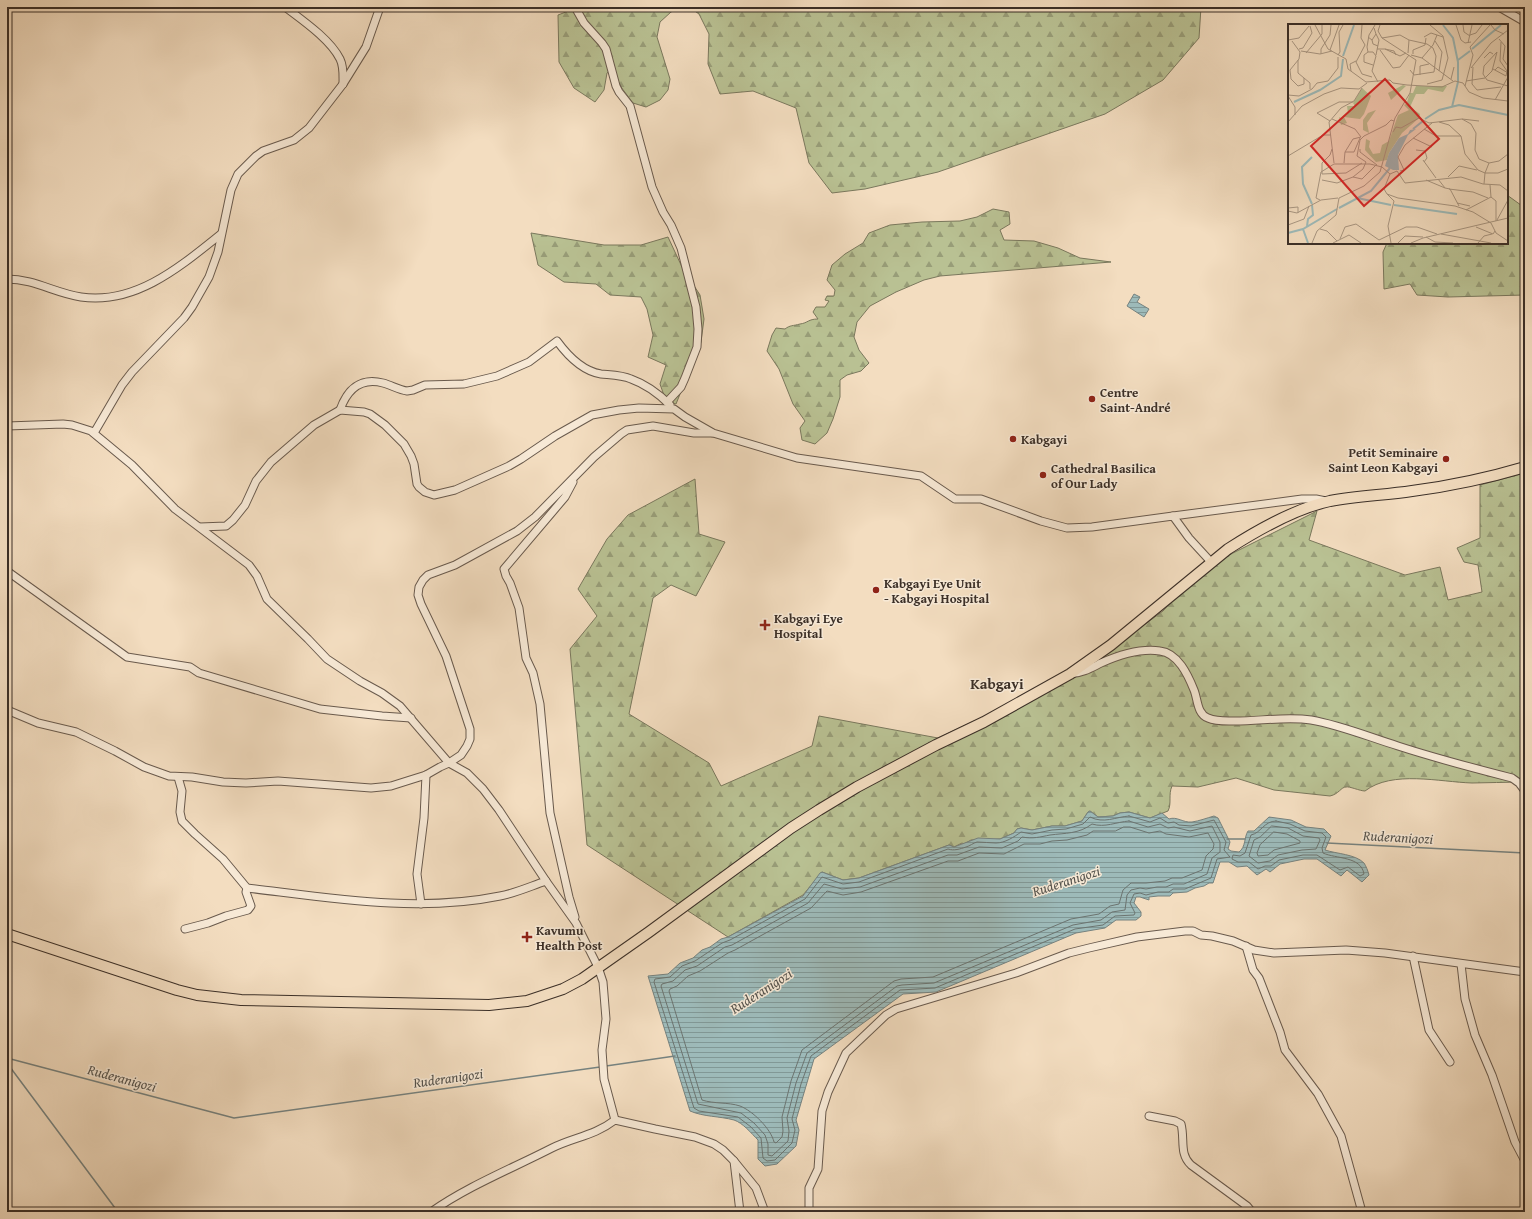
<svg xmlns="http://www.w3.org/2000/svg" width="1532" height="1219" viewBox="0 0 1532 1219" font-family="'Gentium Book Plus',serif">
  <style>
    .forest { fill: url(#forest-firs); stroke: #7a785d }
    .water { fill: url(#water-rules); stroke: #76827f }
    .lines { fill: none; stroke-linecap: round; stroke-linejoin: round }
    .shore { stroke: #6c7470; stroke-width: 1 }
    .stream { stroke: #76827f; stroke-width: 1.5 }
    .minor-casing { stroke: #695a4d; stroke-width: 9 }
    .highway-casing { stroke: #3b2f27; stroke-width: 12 }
    .minor { stroke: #f7e9d6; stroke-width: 7 }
    .highway { stroke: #f3ddc0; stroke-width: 10 }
    .poi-dot { fill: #8f2418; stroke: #f7e9d6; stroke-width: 1.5 }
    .labels { text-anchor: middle; stroke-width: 3; stroke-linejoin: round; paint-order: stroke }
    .poi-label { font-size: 13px; font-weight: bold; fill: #3b2f27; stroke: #f7e9d6; text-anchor: start }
    .water-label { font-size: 14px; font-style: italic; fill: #54524c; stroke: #f7e9d6 }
    .quarter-label { font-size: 15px; font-weight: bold; fill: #3b2f27; stroke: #f7e9d6 }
    .inset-river { fill: none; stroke: #9dbab9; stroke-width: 2 }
    .inset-road { fill: none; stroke: #a99783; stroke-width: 1 }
    .view { fill: #d62828; fill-opacity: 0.15; stroke: #d62828; stroke-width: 2 }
    .inset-edge { fill: none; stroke: #3b2f27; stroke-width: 2 }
  </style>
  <defs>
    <pattern id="forest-firs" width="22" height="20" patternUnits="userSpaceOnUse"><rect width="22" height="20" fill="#b9c193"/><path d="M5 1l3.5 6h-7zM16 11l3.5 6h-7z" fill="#989d78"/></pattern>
    <pattern id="water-rules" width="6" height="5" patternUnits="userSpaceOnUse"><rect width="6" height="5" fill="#9dbab9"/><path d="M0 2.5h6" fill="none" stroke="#819896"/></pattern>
  </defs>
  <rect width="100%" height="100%" fill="#f3ddc0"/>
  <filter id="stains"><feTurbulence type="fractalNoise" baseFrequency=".005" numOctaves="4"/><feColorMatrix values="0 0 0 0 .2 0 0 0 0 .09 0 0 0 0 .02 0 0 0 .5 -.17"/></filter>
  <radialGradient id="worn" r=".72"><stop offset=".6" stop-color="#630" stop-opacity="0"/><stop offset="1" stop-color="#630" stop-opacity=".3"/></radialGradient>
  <g class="forest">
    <polygon points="579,7 681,7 671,12 660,22 657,37 670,79 668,90 660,100 646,107 633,103 621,87 612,69 607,73 604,90 595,102 574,88 559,62 558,15"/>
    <polygon points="689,7 1201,7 1199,38 1163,80 1105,114 938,172 865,189 832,193 809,163 796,108 753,91 720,94 708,64 709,34 699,14"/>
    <polygon points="1507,195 1525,208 1525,295 1448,297 1417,295 1410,284 1384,289 1383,252 1387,243 1507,243"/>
    <path d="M993,209L1009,212L1010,224L1000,230L1004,240L1034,241L1058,248L1080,258L1111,262L940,276L924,280L896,292L870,306L857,322L854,337L859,350L869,363L861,371L847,375L840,380V397L833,419L827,433L815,444L802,440L800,428L805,421L793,404L779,369L767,351L772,335L776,328L785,329C790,325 793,326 800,324C808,323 808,319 818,319L813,312L816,307H825L829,301L825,300L827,296H834L835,290L827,280L832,265L845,254L863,243L869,233L890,225L922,222L960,221L977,217Z"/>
    <polygon points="531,233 604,245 641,245 668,237 682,267 700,295 704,319 701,342 676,404 666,401 660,384 666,365 648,357 653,335 647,309 641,297 610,295 596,284 564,282 538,265"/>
    <path d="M1525,473V569L1520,570L1525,589V778L1521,782C1505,782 1488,783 1472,783C1440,782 1392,770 1365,791C1360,791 1349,786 1346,787C1341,787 1339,794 1330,796L1274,790L1236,778L1198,787L1172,786C1168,795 1172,803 1168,811L1150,818L1129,812L1120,813L1113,816L1098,817L1090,811L1088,812L1082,821L1065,826H1052L1032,830L1021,828L1017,829L1014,833L1000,839L971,840L964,844L962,843L954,847L949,845L859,878L843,880L822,872L803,895L728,937L587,845L570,649L597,616L578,589L607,539L628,515L695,479L699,534L725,542L696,596L671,585L653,598L629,714L709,763L721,786L812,746L819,716L938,738L1019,700L1070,679L1163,611L1201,569L1317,511L1309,540L1405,575L1440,567L1448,600L1482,592L1478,565L1464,562L1457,548L1480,538V485Z"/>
  </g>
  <g class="water">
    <polygon points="1134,294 1140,297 1137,302 1149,309 1144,317 1127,306"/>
    <path d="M1090,811L1098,817L1113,816L1120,813L1129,812L1150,818L1162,813L1169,819C1177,816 1183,823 1192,822C1199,821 1207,818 1214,816L1218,818L1230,842L1228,849L1231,851L1239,852C1246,847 1244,837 1248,831H1254L1269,817L1291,820L1306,827L1324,829L1331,836L1325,850C1337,854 1355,854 1364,863C1366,866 1368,871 1369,875L1362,882L1347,870L1341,876L1317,859H1304L1280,864L1270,872L1266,869L1257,875L1247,866L1237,867L1229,862H1220L1213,883H1209L1204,886L1195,888L1187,892L1173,893L1170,896H1158L1149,897V900L1140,897H1136L1134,903L1141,912V916L1136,920H1116L1105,928L1076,933L936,992L903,994L814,1059L796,1120L799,1130L796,1146L777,1164L765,1166L758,1159V1140C751,1133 743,1123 734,1120C719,1116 704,1117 690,1111L648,976L668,974L680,963L693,958L702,950L710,947L721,939L728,937L803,896L820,873L822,872L843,880L859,878L949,845L954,847L978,838L1000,839L1014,833L1017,829L1021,828L1032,830L1052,826H1065L1082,821L1088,812Z"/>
  </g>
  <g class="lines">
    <g class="shore">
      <path d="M1129,816L1150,822L1160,818L1168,823L1174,822L1179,825L1191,826L1214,820L1226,842L1224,850L1230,857L1217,859L1211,878L1185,889H1173L1169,892H1158L1146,895L1140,893L1134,894L1130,903L1135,913L1134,915L1115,916L1103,925L1075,929L935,988L900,990L811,1056L801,1084L792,1119L795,1130L792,1143L775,1160L767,1161L763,1158L761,1138L751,1127L738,1117L699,1111L694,1108L654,982L655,979L670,977L682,966L695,961L722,943L730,940L805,899L822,877L843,884L859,882L948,849C954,851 960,849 966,847C970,846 973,843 977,842C983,842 990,843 996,843C1005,843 1014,837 1021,832L1032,834L1052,830L1066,829L1083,824L1090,817C1104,824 1115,817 1129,816Z"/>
      <path d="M1129,821L1148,827L1160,824L1168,828L1174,827L1190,831L1212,826L1220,842V852L1212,858L1207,874L1184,884H1173L1166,887H1157L1146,889L1140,888L1131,890L1127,895L1125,910L1112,912L1101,920L1073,925L934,983L902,985L897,986L807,1053L796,1083L787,1118L789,1131L788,1141L772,1156L768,1155V1144L765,1135L754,1123L741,1113L698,1104L661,986L662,984L673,981L685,970L697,966L725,947L732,945L808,903L824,884L842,889L860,887L948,855H957L979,847L1002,848L1018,841L1022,837C1033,839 1040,837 1050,835C1065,833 1079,834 1092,824C1105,828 1116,822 1129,821Z"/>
      <path d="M1276,821L1290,824L1305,831L1322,833L1326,837L1322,848L1323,853C1336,859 1361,856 1364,874L1360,876L1348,867L1340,870L1317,855H1303L1279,860L1271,866H1265L1258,869L1249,862H1238L1232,859L1233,855L1240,856L1245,853L1251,835C1261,833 1264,821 1276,821Z"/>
      <polygon points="1272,826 1288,828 1303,836 1319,838 1320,840 1316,849 1302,850 1278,855 1270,861 1258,863 1249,856 1254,840 1260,837"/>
      <path d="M1124,827H1130L1149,833L1160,831L1166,834L1189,837L1208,833L1214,844L1213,849L1206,856L1202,870L1182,878H1172L1165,881L1146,883H1131L1123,890L1119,904L1110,906L1099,914L1071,919L933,977L901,979L894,981L802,1050L791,1081L782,1117L783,1131L782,1137L776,1143L774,1142C771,1129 753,1111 740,1106C728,1102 714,1104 702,1100L669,991L670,989L677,986L688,976L700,971L728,953L735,950L811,908L827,891L843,895L861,892L948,861H958L979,853L1004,854L1024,844H1040L1052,841L1067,840L1087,835L1093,831H1115Z"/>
      <polygon points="1274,832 1287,834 1300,841 1300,843 1274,850 1268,855 1258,856 1257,853 1260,845"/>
    </g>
    <g class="stream">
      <polyline points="1227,839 1245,839"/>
      <polyline points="1327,843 1525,853"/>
      <polyline points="7,1058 234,1118 600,1067"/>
      <polyline points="7,1063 118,1212"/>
      <polyline points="606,1066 675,1056"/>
    </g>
    <g class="minor-casing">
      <g id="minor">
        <path d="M285,7C302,20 330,39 340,59C344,67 343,75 343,84"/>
        <polyline points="575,7 584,23 602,43 606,49 616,86 619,92 630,106 652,187 663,212 671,225 681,248 696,307 698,329 697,347 685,378 681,387 667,402"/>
        <polyline points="1499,7 1525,22"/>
        <path d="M7,279C34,279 55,293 81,297C136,305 181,266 221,234"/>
        <path d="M340,410C347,390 360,377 383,383C391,385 399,390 407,391L413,390L425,385L464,384L497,376L529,362L557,341C568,356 582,371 601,374C611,375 622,375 631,379C645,384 660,395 670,405"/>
        <polyline points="7,426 63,424 72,425 91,431 132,465 175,509 249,565 257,576 267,599 308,639 327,659 360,681 382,693 400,706 449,763 467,773 483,789 499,810 546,881 576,923 598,967 603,982 606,1019 602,1050 604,1079 615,1120"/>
        <polyline points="94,433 122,385 132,372 184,318 192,307 209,277 218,252 231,190 238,174 256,156 263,151 294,140 309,128 343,84 366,47 380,7"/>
        <polyline points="573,482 565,497 554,510 504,569 506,576 510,583 519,608 526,658 533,673 540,704 550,813 569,897 575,917"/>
        <polyline points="1173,516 1302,499 1316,499 1326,501"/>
        <polyline points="200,527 226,526 233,520 245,505 256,481 271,462 314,425 340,410 364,412 370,414 385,425 404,444 411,456 414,464 417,484 419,487 425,492 434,495 455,490 509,466 521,459 555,436 592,415 619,410 639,408 674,409 685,417 713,433 797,458 921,476 955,499 981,499 1041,521 1067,528 1092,527 1173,516 1189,538 1211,562"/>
        <polyline points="7,571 127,657 190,667 199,673 320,709 382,716 411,718"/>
        <path d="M1070,674C1083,673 1091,668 1101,663C1119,655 1141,648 1160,651C1178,653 1188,675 1194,690C1198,700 1197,714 1208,718C1215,721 1222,721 1229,721C1256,722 1284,716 1311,720C1340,725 1369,737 1398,746C1435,758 1473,768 1512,778L1519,783L1525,791"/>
        <polyline points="7,710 38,723 76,732 115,751 144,767 169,776 192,777 223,782 246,783 278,781 371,788 391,786 410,780 426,775 440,767 449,763 461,755 467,746 470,739 470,729 446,656 421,604 418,595 419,587 423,580 428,575 455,565 517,531 535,517 594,457 621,434 627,430 653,426 694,433 712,433"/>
        <path d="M178,777L182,791L180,812L182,821L195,834L223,859L247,888C331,898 417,913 500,896C516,893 531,886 546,881"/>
        <polyline points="421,904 417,874 424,818 426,775"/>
        <polyline points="185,929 208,923 226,916 248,910 251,906 246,892 247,888"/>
        <polyline points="1246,946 1253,970 1259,978 1280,1032 1285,1050 1318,1094 1341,1136 1362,1212"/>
        <polyline points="1413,956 1429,1030 1450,1062"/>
        <polyline points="1461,964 1465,999 1475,1035 1492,1075 1515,1142 1525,1161"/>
        <path d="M1149,1116L1175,1121L1181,1124C1185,1139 1179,1154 1191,1165L1247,1206L1252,1212"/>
        <polyline points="734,1161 756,1188 765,1212"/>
        <path d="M431,1212C468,1186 511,1169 552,1148C574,1137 594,1136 615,1120L655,1129L695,1137L714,1144L723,1150L734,1161L740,1212"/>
        <polyline points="809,1212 809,1188 818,1169 822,1111 828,1092 846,1053 886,1015 896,1009 1016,973 1069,953 1089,948 1137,937 1185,931 1193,931 1201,935 1212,936 1233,941 1254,950 1274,953 1346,950 1385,953 1525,972"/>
      </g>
    </g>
    <g class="highway-casing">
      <path id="highway" d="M7,934L177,990L197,995L241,1000L489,1005L527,1001L563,989L582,979L649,932L791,828L819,810L857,787L936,745L984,722L1070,674L1111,645L1228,549C1256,531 1297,508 1330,501C1357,496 1385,495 1412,491C1450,486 1488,478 1525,467"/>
    </g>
    <use href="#minor" class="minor"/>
    <use href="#highway" class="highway"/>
  </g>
  <g class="poi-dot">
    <circle cx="1092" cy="399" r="4"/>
    <circle cx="1013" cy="439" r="4"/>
    <circle cx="1446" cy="459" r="4"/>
    <circle cx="1043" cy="475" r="4"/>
    <circle cx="876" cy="590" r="4"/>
    <path d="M763 619h4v4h4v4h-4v4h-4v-4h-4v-4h4z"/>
    <path d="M525 931h4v4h4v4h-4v4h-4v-4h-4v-4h4z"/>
  </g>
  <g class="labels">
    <g class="poi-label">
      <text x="1100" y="397">Centre<tspan x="1100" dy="15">Saint-André</tspan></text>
      <text x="1021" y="444">Kabgayi</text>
      <text x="1438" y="457" text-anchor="end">Petit Seminaire<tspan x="1438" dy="15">Saint Leon Kabgayi</tspan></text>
      <text x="1051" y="473">Cathedral Basilica<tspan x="1051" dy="15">of Our Lady</tspan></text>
      <text x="884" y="588">Kabgayi Eye Unit<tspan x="884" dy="15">- Kabgayi Hospital</tspan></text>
      <text x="774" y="623">Kabgayi Eye<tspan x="774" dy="15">Hospital</tspan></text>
      <text x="536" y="935">Kavumu<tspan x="536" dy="15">Health Post</tspan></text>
    </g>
    <g class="water-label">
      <text transform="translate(1398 837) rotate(3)" y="5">Ruderanigozi</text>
      <text transform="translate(1066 881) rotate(-18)" y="5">Ruderanigozi</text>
      <text transform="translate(761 991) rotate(-33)" y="5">Ruderanigozi</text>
      <text transform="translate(122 1078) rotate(15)" y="5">Ruderanigozi</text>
      <text transform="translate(448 1078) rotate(-8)" y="5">Ruderanigozi</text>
    </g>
    <g class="quarter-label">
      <text x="997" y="689">Kabgayi</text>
    </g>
  </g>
  <g transform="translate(1288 24)">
    <rect width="220" height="220" fill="#f3ddc0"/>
    <path d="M115,61L118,62L103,76L100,69ZM128,62H159L155,68L140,65L136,70H128L122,83L132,90L131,94L114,109L101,129L99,136L88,138L77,126L78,115L82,117L81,123L85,130L92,129L94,121L101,117L110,91L121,86L116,81L120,79L119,78L122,69H125ZM74,64L83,72L76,90L72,95L56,93L59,99L53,101L51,93L53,94L60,89L59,82H67L65,79ZM88,86L79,99L81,109L75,106V96L80,89Z" fill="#b9c193"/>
    <path d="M128,105L120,111L110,131L111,146H105L97,142L101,129L111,114L120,110L122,106Z" fill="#9dbab9"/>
    <path class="inset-river" d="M155,1L165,14L170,38V58L164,83M184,25L213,1M55,32L66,1M170,36L182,27M6,78L32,66L53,52L55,35M137,95L151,86L171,81L220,91M125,105L135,97M69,174L103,181M24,180L15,160L14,143L24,133M106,181L169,190M51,184L83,167L102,144M19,202L20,195L25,191L24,181M15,205L20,219M0,209L15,205L49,185"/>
    <path class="inset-road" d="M27,1L40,25L58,35L60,45L78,58L102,56L105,59L119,61L154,63L167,57L175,59L181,68L195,74L220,77M74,1L73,14L77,21L68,38L74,50L84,53M87,1L81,11L79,23L80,28H85L88,32L84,47L90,58M168,1L173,16L177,19L183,18M175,1L176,8L182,12M203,1L207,6L216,10M182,11L188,9L194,1M80,13L84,16L85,20L90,22M136,13L143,9L155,13M94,14L112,11L121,16L139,20L145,24L148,32L146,48L126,51L122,46M211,15L217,22L215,35L220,42M0,16L11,14L21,2M84,16L88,10L86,4M4,17L12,28L11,35L2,46L3,55L10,62L16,60V54M147,17L154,28L151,47M213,18L212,37L219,47L218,52M180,19L184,1M11,25L15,24L24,9L22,2M89,25H97L112,32L118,29M97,25L106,27L108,31M42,26L51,1M92,26L105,44L112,43L121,31M13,27L32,30L44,27M80,28L76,31V38L85,41M209,28L196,42L195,50L199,56L220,62M18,29L34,10V1M120,29L121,16M33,30V25L42,11L43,1M125,30V26L137,21L138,14M50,31L52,28L51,8L55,1M88,31L91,16L88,10M123,31L134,34L165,57M134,34L145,21L149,11M196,34L202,28L205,30M10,36V49L22,59V65M185,43L184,60L189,66L213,63M183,44L203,19L220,6M205,45L218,52M207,46L210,43L220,49M63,47L62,40L68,37M132,51V42L141,40M197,54L204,47L209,28M163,55L166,43M178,57L197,54M139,60L154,56L160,34L155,12L142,1M177,62L185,31L182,23L202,1M0,71L11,72L24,65L29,59L40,57L50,44V33M0,72L7,83V91M207,76L220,53M44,95L67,105L73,113M174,95L191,97M42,97L29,89L51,78H65M0,98L14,82L36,70L53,64L71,65L79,59M151,98L161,101L173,112M136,105L148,112H173L177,130L190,146L197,149L196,160M105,108L108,103L113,104L131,94L141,99L174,95L183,100L188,109L187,126L191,135L201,139M76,112L98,101L103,96L106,97M125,114L144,123M44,125L42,131L34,139V150L58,149L74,139M72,125V128L89,141M128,126L137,127L139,134L136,138M57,128L65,115L73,113M220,130L211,137L201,139L197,149H210L220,145M0,132L35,111H43M135,136L148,154M46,139L41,98L53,84L66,77L74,64M56,139L57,128H66L72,114M112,147L116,146L110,133L117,121L144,99M65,153L74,155L88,141M160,153L171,142L189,146M150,155L157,164L162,165L171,182M34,156L49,159L65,153L75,145L78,138L69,132L72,116L76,112M138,156L157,164M161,165L185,168L200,174M220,167L212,161L195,160L173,153L117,159L109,147L102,150L96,165L99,170L110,174L167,182L185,188L203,199L208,209L220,217M99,170L106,177L100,202L103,219M203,173L208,177V197M32,176L28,174L33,148L46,140H82L94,143L102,150M169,179L182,182M0,184L10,183V189M178,186L203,173L202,161M0,187L9,189L33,176L50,174M209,196L220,176M0,201L16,195L21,182M188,203L205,210L207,207M32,205L39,207L49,217M153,210L203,219M138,213L147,218L165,219M52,215L57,203L68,200L91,216L118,203H129L149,210M24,219L29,207L48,191L51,174L76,162L92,148L107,94L122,69L128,36L94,14L90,7L92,1M45,219L61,211L73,219M110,219L117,212L135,213M123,219L135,214L220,194M190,219L196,212L204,210"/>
    <path class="view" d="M97,55L151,115L76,182L23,122Z"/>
    <rect width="220" height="220" class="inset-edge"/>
  </g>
  <rect width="1532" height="1219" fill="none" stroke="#f3ddc0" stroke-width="24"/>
  <rect x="8" y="8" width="1516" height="1203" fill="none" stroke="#3b2f27" stroke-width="2"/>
  <rect x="12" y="12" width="1508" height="1195" fill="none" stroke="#3b2f27"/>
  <rect width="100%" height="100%" filter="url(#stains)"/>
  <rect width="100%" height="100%" fill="url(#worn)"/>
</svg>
